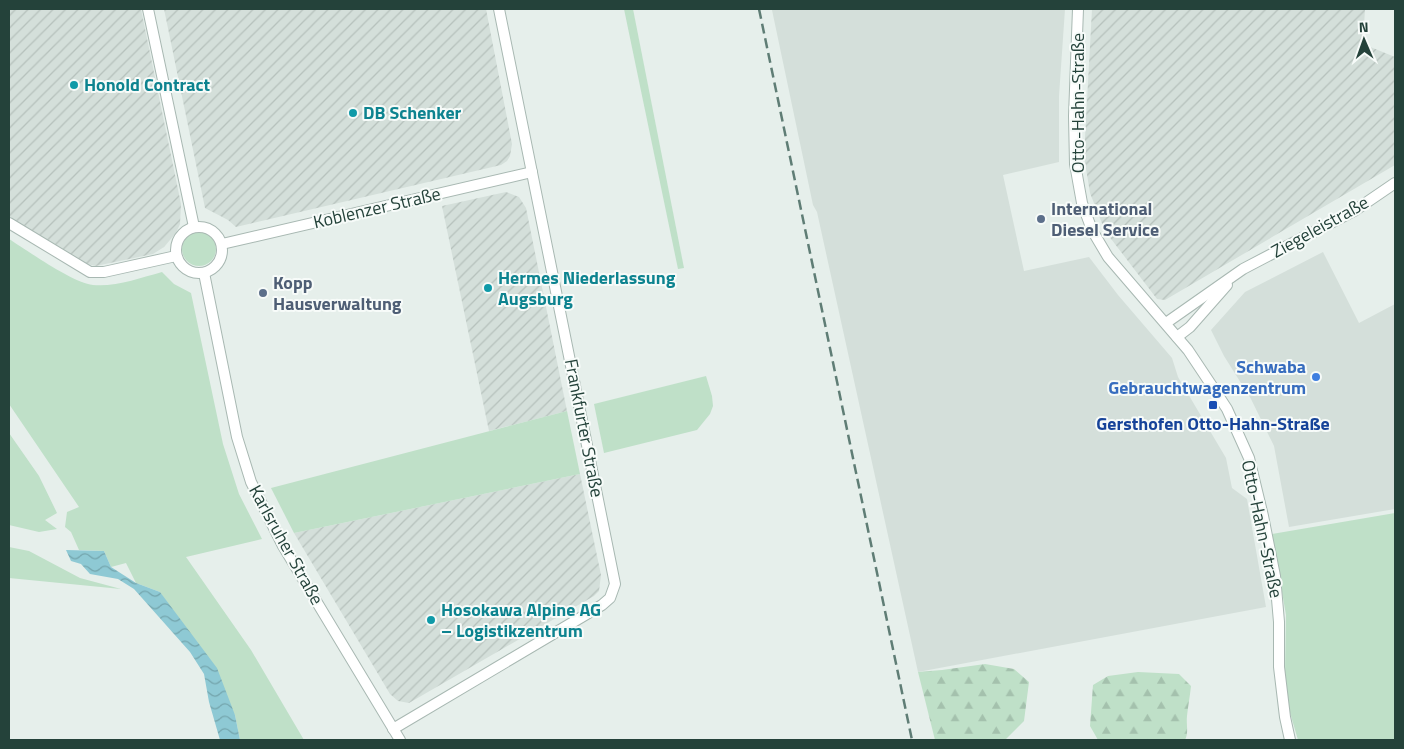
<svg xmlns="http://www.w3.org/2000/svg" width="1404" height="749" viewBox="0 0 1404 749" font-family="'Titillium Web',sans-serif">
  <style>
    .built { fill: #d4dfda }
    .industrial { fill: url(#industrial-furrows) }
    .grass { fill: #bfe0c8 }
    .forest { fill: url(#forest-firs) }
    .water { fill: url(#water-waves) }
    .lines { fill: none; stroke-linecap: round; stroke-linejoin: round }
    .minor-casing { stroke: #a8b8b2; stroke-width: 12 }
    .minor { stroke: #fff; stroke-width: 10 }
    .rail { stroke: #5f7d75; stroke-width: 2.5; stroke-dasharray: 10 5; stroke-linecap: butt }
    .culture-dot { fill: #0f9aa8; stroke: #f7fbf9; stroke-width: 2 }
    .service-dot { fill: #5c6f8a; stroke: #f7fbf9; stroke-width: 2 }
    .shop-dot { fill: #3f7fe0; stroke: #f7fbf9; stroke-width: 2 }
    .transit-dot { fill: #1a4fb4; stroke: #f7fbf9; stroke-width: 2 }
    .labels { text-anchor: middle; stroke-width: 4; stroke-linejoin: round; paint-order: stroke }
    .culture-label { font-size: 18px; font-weight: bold; fill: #0d838f; stroke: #f7fbf9; text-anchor: start }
    .street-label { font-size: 18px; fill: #24423a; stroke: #f7fbf9 }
    .service-label { font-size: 18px; font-weight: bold; fill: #4e5e75; stroke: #f7fbf9; text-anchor: start }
    .shop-label { font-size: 18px; font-weight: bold; fill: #366cbe; stroke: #f7fbf9; text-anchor: end }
    .transit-label { font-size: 18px; font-weight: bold; fill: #164399; stroke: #f7fbf9 }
  </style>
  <defs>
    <pattern id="industrial-furrows" width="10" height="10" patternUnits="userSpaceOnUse" patternTransform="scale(1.25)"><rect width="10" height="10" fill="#d4dfda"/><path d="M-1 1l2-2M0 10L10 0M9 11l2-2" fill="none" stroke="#b6c1bc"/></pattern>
    <pattern id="forest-firs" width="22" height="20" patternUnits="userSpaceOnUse" patternTransform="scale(1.25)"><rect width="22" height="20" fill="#bfe0c8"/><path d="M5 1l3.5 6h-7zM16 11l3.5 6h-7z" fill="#a4c1ad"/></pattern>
    <pattern id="water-waves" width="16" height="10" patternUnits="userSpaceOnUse" patternTransform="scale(1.25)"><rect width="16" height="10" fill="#8ec9d4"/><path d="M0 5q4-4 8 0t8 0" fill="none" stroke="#74a5ad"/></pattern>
  </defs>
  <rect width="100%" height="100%" fill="#e6efeb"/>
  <g class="built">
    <polygon points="780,9 1065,9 1059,96 1059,162 1003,175 1024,271 1089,257 1118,295 1172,358 1178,377 1226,458 1232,488 1247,499 1266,607 918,672 817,212 813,205 772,10"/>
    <polygon points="1323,252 1359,323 1395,304 1395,509 1289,527 1274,446 1251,399 1224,356 1211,330 1245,292"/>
  </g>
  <g class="industrial">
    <polygon points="9,9 141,9 181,204 180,224 176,233 164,247 153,254 96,266 86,264 78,260 9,216"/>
    <polygon points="164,9 486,9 512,144 510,156 507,161 501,165 236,227 228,220 205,208"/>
    <polygon points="1092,9 1365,9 1363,44 1395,57 1395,165 1165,300 1157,299 1105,231 1090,193 1084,156"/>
    <polygon points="506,192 519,197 526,208 567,411 489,431 442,206"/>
    <polygon points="580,474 601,575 599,591 594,596 409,703 398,701 390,694 294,533"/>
  </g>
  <g class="grass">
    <polygon points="624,9 633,9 684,268 678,269"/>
    <circle cx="199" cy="249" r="17"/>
    <path d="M9,239C28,251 73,283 93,285C116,287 140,278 162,272L174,284L191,293L223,444L239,494L262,539L186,557L251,650L304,740H240L235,715L160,592L136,583L126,563L111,567L104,551L79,550L71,532L65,527L67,512L79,507L9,404Z"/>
    <polygon points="706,376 712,396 713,406 710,414 697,430 604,453 594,404"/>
    <polygon points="567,411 580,474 294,533 271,488"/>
    <polygon points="9,433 39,476 57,513 45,520 57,529 39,532 9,525"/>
    <polygon points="1395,513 1395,740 1298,740 1289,709 1285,672 1286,615 1272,534"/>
    <polygon points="9,547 29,551 80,578 121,589 9,578"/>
  </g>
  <g class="forest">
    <polygon points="985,664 1014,669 1029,682 1024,721 1005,740 935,740 918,672 942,670"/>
    <path d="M1138,672L1179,674L1191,686C1190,696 1188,706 1187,716C1186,724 1189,733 1185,740H1098L1090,726L1093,685L1108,676Z"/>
  </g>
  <polygon class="water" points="66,550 104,551 111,567 136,583 160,592 217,668 235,715 240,740 220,740 209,702 204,674 190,652 134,589 118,579 90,574 81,564 71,561"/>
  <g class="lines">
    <g class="minor-casing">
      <g id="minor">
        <polyline points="148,9 194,227"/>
        <polyline points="1078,9 1074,116 1075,164 1082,203 1092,230 1108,257 1188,350 1214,389 1227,409 1249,458 1263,516 1275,576 1279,622 1279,667 1285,717 1290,740"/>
        <polyline points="9,223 90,272 104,272 176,256"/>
        <circle cx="199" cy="250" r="23"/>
        <polyline points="222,244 532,172"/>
        <polyline points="204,273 237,437 251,482 283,546 400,740"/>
        <polyline points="1166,323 1243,269 1354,211 1395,183"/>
        <polyline points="1177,337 1190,327 1227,285"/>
        <polyline points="393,729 602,605 610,598 615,584 499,9"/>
      </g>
    </g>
    <use href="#minor" class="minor"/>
    <polyline class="rail" points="759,9 912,740"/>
  </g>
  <g class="culture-dot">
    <circle cx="74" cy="85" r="5"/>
    <circle cx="353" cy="113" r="5"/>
    <circle cx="488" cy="288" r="5"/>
    <circle cx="431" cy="620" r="5"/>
  </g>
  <g class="service-dot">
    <circle cx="1041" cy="219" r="5"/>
    <circle cx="263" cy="293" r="5"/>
  </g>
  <circle class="shop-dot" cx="1316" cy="377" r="5"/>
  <rect class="transit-dot" x="1208" y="400" width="10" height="10" rx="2.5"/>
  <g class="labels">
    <g class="culture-label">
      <text x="84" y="91">Honold Contract</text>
      <text x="363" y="119">DB Schenker</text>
      <text x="498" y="284">Hermes Niederlassung<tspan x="498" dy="21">Augsburg</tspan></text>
      <text x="441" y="616">Hosokawa Alpine AG<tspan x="441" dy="21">– Logistikzentrum</tspan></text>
    </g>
    <g class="street-label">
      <text transform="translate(1078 103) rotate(-90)" y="6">Otto-Hahn-Straße</text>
      <text transform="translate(377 208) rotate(-13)" y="6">Koblenzer Straße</text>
      <text transform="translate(1320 227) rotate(-29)" y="6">Ziegeleistraße</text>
      <text transform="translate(584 428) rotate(79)" y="6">Frankfurter Straße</text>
      <text transform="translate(1262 529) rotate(78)" y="6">Otto-Hahn-Straße</text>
      <text transform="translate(286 545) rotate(61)" y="6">Karlsruher Straße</text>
    </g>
    <g class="service-label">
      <text x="1051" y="215">International<tspan x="1051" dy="21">Diesel Service</tspan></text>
      <text x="273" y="289">Kopp<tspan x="273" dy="21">Hausverwaltung</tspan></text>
    </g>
    <g class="shop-label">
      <text x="1306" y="373">Schwaba<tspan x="1306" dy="21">Gebrauchtwagenzentrum</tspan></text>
    </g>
    <g class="transit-label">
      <text x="1213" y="430">Gersthofen Otto-Hahn-Straße</text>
    </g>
  </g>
  <rect width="1404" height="749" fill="none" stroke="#24423a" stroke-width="20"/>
  <g transform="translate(1364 40) rotate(358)" stroke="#f7fbf9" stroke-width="4" paint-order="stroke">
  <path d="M0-4L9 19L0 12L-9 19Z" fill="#24423a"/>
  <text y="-8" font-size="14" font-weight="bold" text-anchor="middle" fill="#24423a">N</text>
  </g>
</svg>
